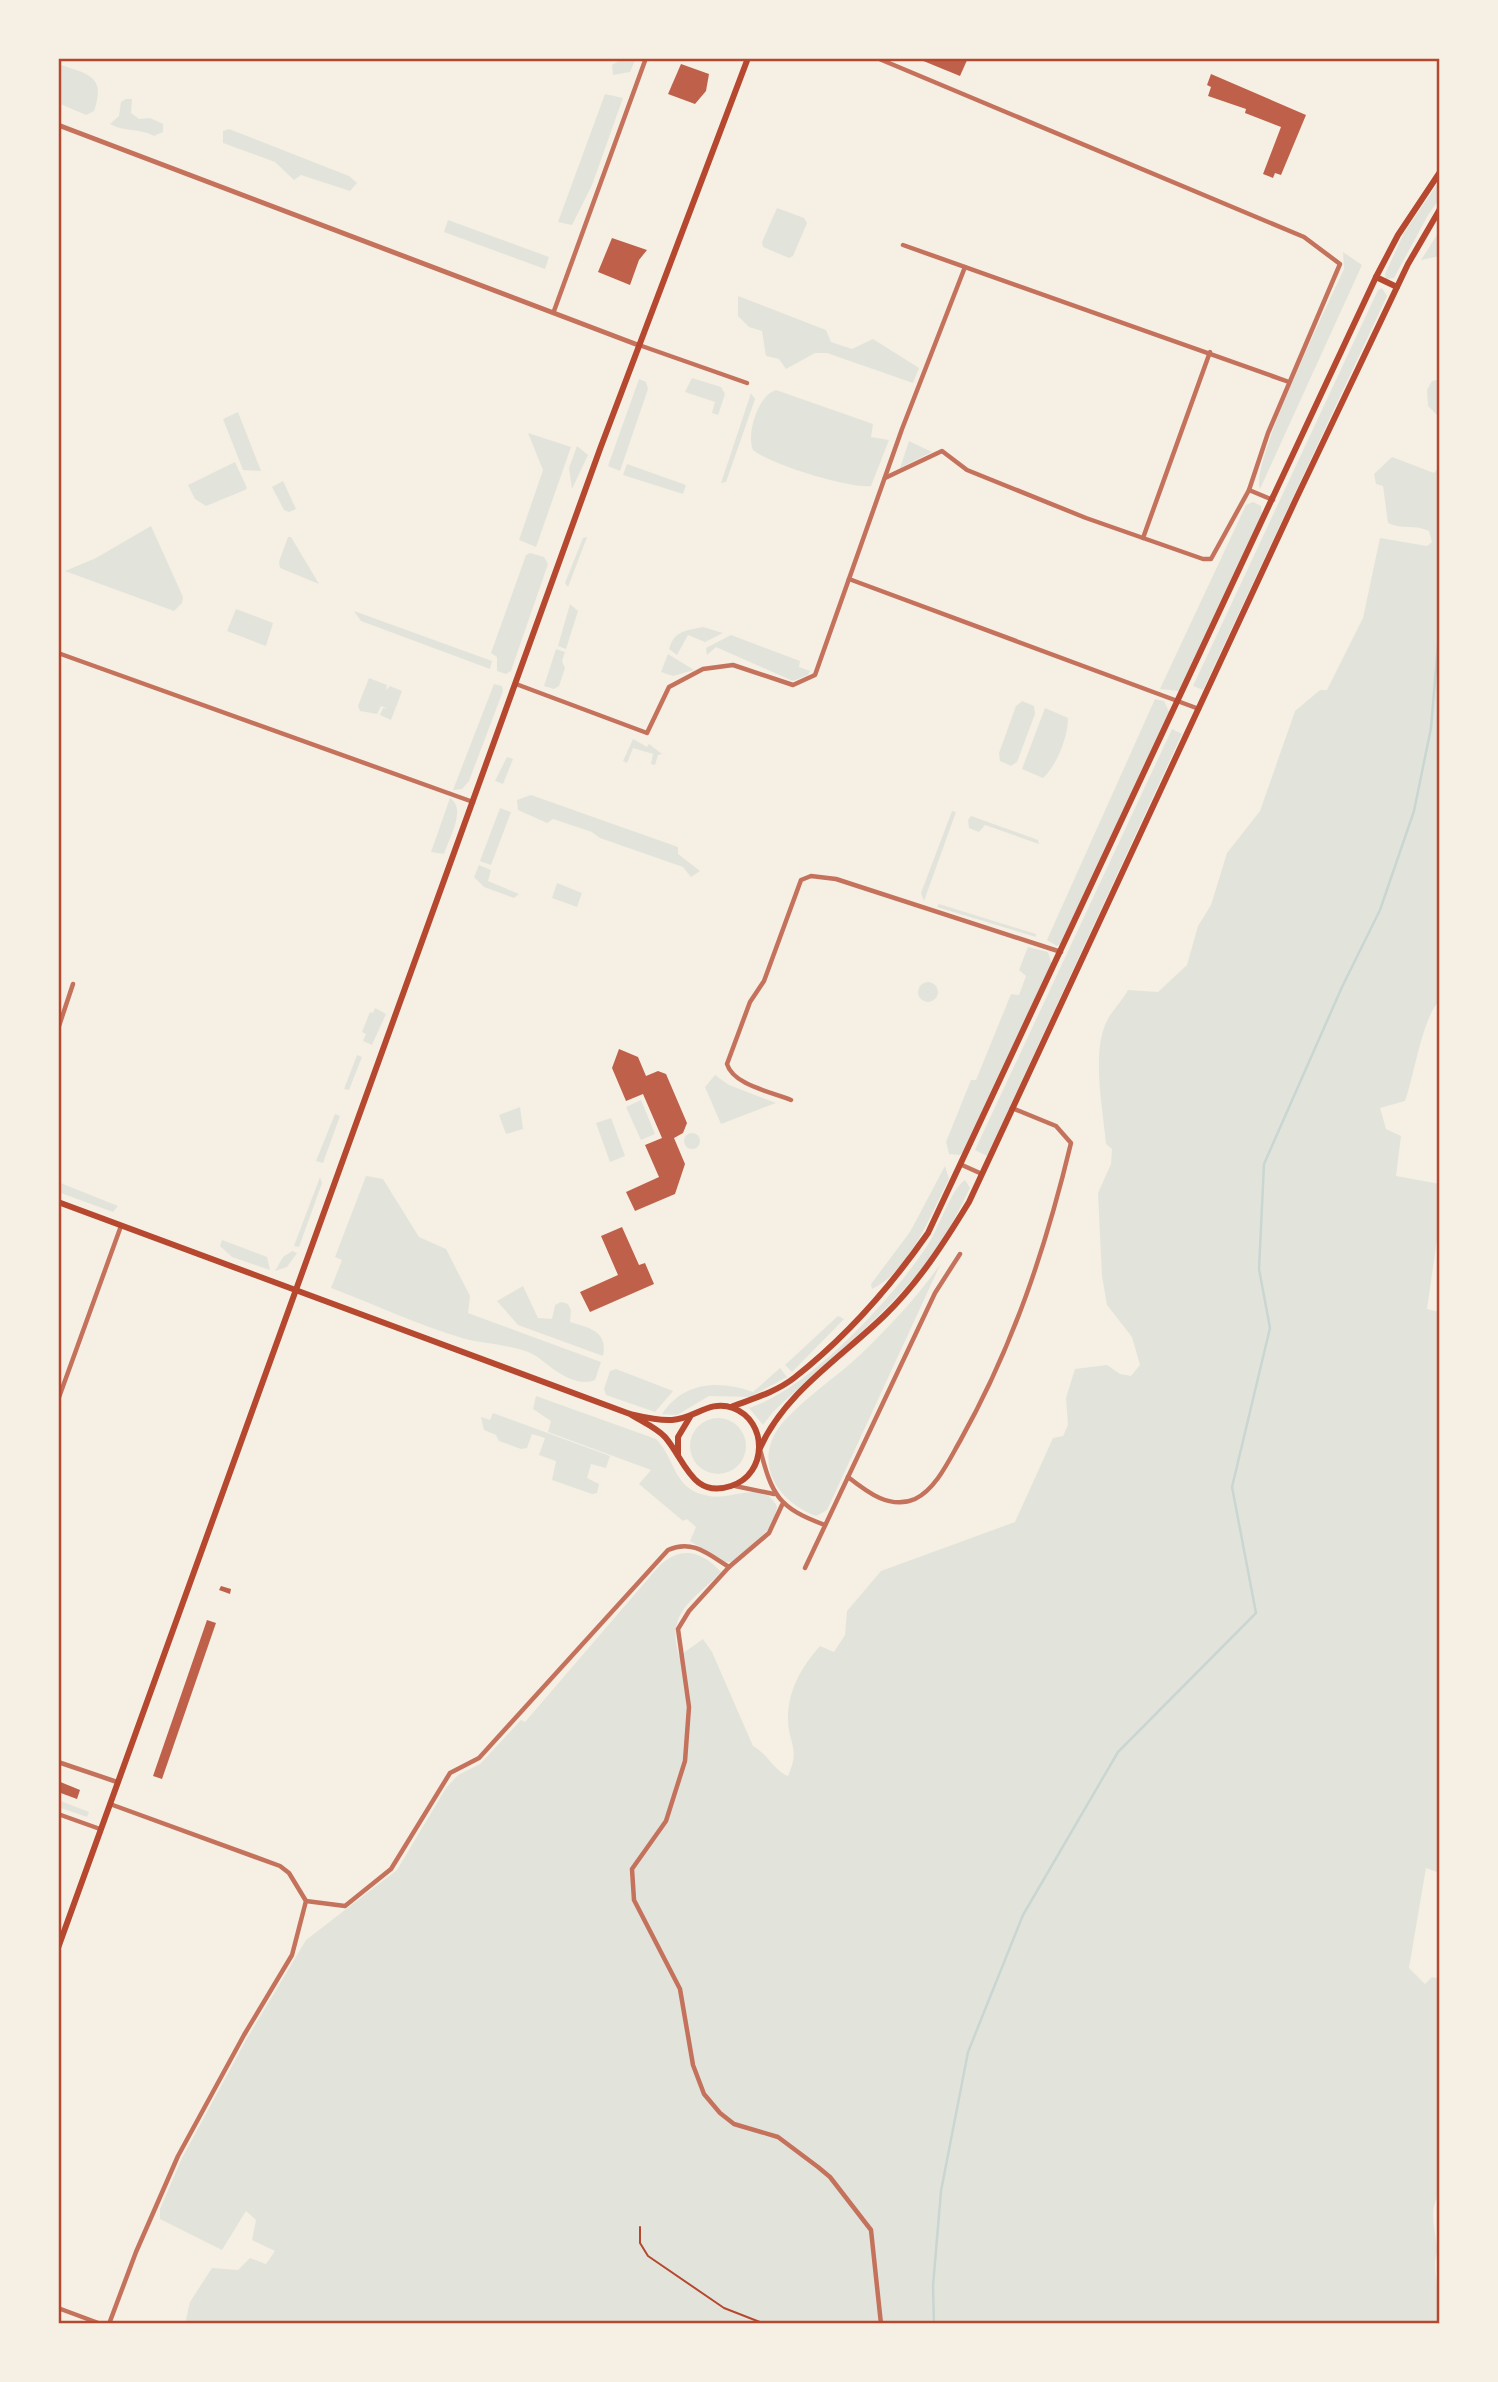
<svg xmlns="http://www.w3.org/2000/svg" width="1498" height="2382" viewBox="0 0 1498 2382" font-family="'PT Sans Narrow',sans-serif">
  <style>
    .green { fill: #e2e4dc }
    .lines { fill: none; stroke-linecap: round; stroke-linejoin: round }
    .stream { stroke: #c9d6d2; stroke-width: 2.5 }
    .building { fill: #bf614a }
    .path { stroke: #b5482f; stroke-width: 2 }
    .minor { stroke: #c5725c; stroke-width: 4.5 }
    .tertiary { stroke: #c5725c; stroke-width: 5 }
    .secondary { stroke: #b5482f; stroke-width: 6 }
    .neatline { fill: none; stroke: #b5482f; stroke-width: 2.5 }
  </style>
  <rect width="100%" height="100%" fill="#f6efe4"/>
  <g class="green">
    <polygon points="623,58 636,58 630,72 613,75 612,65"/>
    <path d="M58,64C87,74 107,75 94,111L86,115L58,103Z"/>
    <polygon points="605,94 623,98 592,185 572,225 558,222"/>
    <path d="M126,99H132L131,113L139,119L150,118L163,124V132L154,136C140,128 124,132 110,124L119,116L121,102Z"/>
    <polygon points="229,129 349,176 357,183 350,191 301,175 294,180 275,162 223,143 223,131"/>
    <polygon points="1440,180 1440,198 1428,215 1394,278 1386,279 1385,274 1404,233"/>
    <polygon points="777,208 804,218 807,223 793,256 789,258 763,247 762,242"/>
    <polygon points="448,220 549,257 545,269 444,232"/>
    <polygon points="1440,230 1440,256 1421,260"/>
    <path d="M1343,252L1362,265L1260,489C1249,465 1329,302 1344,269Z"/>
    <polygon points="1382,288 1387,296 1203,690 1193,686 1378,290"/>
    <polygon points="738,296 826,330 831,342 852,349 873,339 919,368 913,383 827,353 815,353 786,369 779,359 766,356 762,331 749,327 738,316"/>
    <polygon points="692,378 721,387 725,394 718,415 712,413 715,402 685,392"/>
    <polygon points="639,379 646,382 648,389 620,471 608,466"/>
    <polygon points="1440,379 1440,418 1428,406 1427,390 1432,381"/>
    <path d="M776,390L873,424L871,437L889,440L871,486C850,489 769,464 753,450C746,434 758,395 776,390Z"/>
    <polygon points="751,393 755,399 726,482 721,483"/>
    <polygon points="238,412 261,471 243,470 223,419"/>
    <polygon points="528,433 571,447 536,547 519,540 543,470"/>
    <polygon points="909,441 932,452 900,468"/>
    <polygon points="577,446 588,455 572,489 569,468"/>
    <path d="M1392,457L1434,473L1440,466V1001C1423,1014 1414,1077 1405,1101L1380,1108L1386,1129L1401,1136L1396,1176L1440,1184V1219L1427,1309L1440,1312V1873L1426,1868L1409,1968L1425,1984L1432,1977L1440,1979V2194C1428,2208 1435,2229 1437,2247C1438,2252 1435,2258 1435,2263C1435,2284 1443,2304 1438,2324H185L190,2302L212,2268L238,2270L250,2258L266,2264L275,2251L252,2240L256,2220L246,2211L222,2250L160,2219V2209L182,2158L246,2040L306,1940L397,1870L446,1788L458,1775L480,1764L521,1720L525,1722L659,1566C681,1545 702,1551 721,1572C693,1601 666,1611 679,1656L703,1639L712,1652L753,1746C768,1754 774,1771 788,1776C801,1747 788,1745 788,1718C788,1690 802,1666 820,1646L834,1652L845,1635L847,1611L881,1571L1015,1522L1053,1438L1063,1436L1068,1425L1066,1398L1075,1369L1107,1365L1120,1374L1131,1376L1140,1365L1132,1337L1107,1305L1102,1276L1098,1193L1111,1164L1112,1149L1106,1144C1103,1109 1091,1052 1107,1021C1111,1012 1122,1001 1128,990L1158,992L1187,965L1198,926L1211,905L1227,853L1260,811L1295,711L1320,690H1327L1363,618L1380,538L1427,546L1432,542L1429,531C1415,524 1402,530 1388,523L1383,486L1376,484L1374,474Z"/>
    <polygon points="235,462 247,488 245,490 206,506 195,499 188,485"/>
    <polygon points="627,464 686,485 683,494 623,475"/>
    <polygon points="283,481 296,509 289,512 284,510 272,487"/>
    <polygon points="1253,502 1261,506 1262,515 1180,691 1160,689 1246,505"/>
    <polygon points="151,526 183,597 182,603 174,611 65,571 96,558"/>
    <polygon points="288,537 291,537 319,584 280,568 279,562"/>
    <polygon points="587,537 568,587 565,583 583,538"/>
    <polygon points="530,553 544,557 548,564 511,671 506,674 497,671 497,657 491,653 526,555"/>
    <polygon points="570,604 578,611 566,649 558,646"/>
    <polygon points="236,609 273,623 266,646 227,631"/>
    <polygon points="354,611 492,661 490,669 361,621"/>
    <path d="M703,627L723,633L705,642L688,635L677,655L669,649C675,630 685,631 703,627Z"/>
    <polygon points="731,635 800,661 799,667 810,671 808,675 793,681 716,647 707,655 706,648"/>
    <polygon points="556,649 565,652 562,661 565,668 559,686 554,689 544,686"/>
    <polygon points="668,654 694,670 673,676 661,672"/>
    <polygon points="369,678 387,685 386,690 390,686 402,691 391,720 380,715 383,708 388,709 381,706 377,714 360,711 358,706"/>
    <polygon points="494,684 502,686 503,691 469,781 462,789 453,790"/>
    <polygon points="1155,699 1164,701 1170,714 1064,941 1057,946 1047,940"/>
    <polygon points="1022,701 1034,706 1035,714 1017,762 1011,766 1000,761 999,753 1016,706"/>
    <path d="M1045,708L1068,718C1068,737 1057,765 1043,778L1022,769Z"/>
    <polygon points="1172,729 1182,734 987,1156 975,1150"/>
    <polygon points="633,739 647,747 649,744 662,754 658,755 655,765 651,764 653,754 633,748 627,763 623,761"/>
    <polygon points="507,757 513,759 503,784 495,781"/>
    <polygon points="531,795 678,847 678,854 700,871 691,877 683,867 600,838 592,832 553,819 547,823 518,810 517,800"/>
    <path d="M450,798C467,809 449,838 444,854L431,852Z"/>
    <polygon points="500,808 511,812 491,865 480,861"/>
    <polygon points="952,811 956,812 924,901 921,893"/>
    <polygon points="971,816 1038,840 1039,844 985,825 979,832 969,828 968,820"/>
    <polygon points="479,865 491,870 488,881 519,894 514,898 484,887 474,877"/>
    <polygon points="557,883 582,893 577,907 552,898"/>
    <polygon points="939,904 1036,934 1036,937 937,907"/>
    <polygon points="1028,947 1048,952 1052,965 964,1151 960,1155 949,1154 946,1142 971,1080 976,1080 1011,994 1019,995 1026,976 1019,970"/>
    <circle cx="928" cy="992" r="10"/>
    <polygon points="375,1008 386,1014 372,1045 363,1041 366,1034 362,1032 370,1012 373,1013"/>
    <polygon points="357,1055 362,1057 349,1090 344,1089"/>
    <polygon points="715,1075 729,1085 776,1103 721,1124 705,1087"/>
    <polygon points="641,1100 655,1134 641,1140 626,1107"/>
    <polygon points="520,1107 523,1129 506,1134 499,1115"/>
    <polygon points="335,1114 340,1116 323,1163 316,1161"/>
    <polygon points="611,1118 625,1156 610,1162 596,1123"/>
    <circle cx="692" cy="1141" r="8"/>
    <path d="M945,1166L949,1179C930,1215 911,1270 872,1289L871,1284L910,1232Z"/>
    <path d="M366,1176L383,1179L419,1237L446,1249L470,1296L468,1313L601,1362L595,1380C574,1388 552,1368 539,1358C522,1345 482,1344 462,1338C418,1325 374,1304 331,1288L342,1260L335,1257Z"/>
    <polygon points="320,1177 322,1183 299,1247 294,1246"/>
    <path d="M965,1180L970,1188C959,1210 948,1233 933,1254C888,1315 827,1360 772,1413L763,1425L749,1408C809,1389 893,1298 927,1246C938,1230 951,1189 965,1180Z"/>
    <polygon points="58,1182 118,1206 113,1212 58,1192"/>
    <polygon points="222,1240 267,1257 270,1270 232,1257 220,1246"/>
    <polygon points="292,1251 297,1253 287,1267 275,1271 283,1257"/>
    <path d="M941,1263L827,1510L816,1516C775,1501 750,1458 785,1420C808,1395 838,1376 862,1353C890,1326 919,1295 941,1263Z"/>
    <path d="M523,1286L538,1318L552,1319L555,1305L561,1302L568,1304L571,1310L570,1322C591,1328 608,1332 603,1356L518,1325L497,1301Z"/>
    <polygon points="838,1316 844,1319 792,1372 785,1365"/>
    <path d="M780,1368L787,1377L750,1397L709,1396L677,1415L662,1414C684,1381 719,1380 753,1392Z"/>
    <polygon points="616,1369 673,1391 655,1412 606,1395 604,1389 610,1371"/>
    <path d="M536,1396L656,1439C677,1460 672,1490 709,1496C732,1501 764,1478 777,1507L773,1525L735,1562H724L690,1541L696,1527L687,1519L683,1521L639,1484L651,1470L548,1432L551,1421L533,1409Z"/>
    <polygon points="493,1413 610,1456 606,1468 591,1464 587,1478 599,1484 597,1493 592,1494 552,1480 556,1461 539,1455 545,1438 532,1434 527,1448 521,1449 499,1441 496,1435 484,1430 481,1417 490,1420"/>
    <circle cx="718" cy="1446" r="28"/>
    <polygon points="58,1800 89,1812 87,1817 58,1807"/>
  </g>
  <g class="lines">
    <polyline class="stream" points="934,2324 933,2286 941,2191 968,2052 1023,1915 1118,1752 1256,1613 1232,1487 1270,1328 1259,1269 1264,1164 1342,987 1380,910 1414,811 1431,728 1440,620"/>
  </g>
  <g class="building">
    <polygon points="916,58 968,58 960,76"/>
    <polygon points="681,64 709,74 706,91 695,104 668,94"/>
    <polygon points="1211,74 1306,115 1281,175 1275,173 1273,178 1263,174 1281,127 1245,113 1246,109 1208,96 1211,87 1207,85"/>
    <polygon points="612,238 647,250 639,260 630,285 598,272"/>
    <polygon points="619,1049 638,1057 646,1076 658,1071 666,1074 687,1123 683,1133 674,1138 685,1164 675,1194 635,1211 626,1192 659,1177 645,1145 662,1138 643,1094 626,1101 612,1068"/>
    <polygon points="622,1227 639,1265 645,1263 654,1284 590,1312 580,1292 618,1275 601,1236"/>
    <polygon points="221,1586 231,1589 230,1594 219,1590"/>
    <polygon points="207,1620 216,1623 162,1779 153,1776"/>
    <polygon points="58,1781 80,1790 77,1799 58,1792"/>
  </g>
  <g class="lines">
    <polyline class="path" points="640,2227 640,2243 648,2256 724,2308 765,2324"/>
    <g class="minor">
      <polyline points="877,58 1304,237 1340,264 1268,433 1249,490 1211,559 1203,559 1086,518 967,470 942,451 885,478"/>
      <polyline points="903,245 1289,382"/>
      <polyline points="554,311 646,58"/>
      <polyline points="639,345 747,383"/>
      <polyline points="1249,490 1273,500"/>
      <polyline points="1143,538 1210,352"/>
      <polyline points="849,579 1199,709"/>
      <polyline points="58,653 473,802"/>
      <polyline points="516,684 647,733 669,687 703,669 733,665 793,685 815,675 902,429 965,267"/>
      <polyline points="58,1029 73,984"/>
      <path d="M791,1100C772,1092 733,1085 727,1064L750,1002L764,981L801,880L811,876L836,879L1061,952"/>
      <polyline points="962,1165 982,1174"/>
      <polyline points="58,1400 121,1226"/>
      <path d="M760,1449C772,1495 778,1508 825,1525"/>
      <path d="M848,1477C867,1492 890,1510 915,1499C936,1489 949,1460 960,1441C1013,1347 1046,1247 1071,1143L1056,1126L1012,1108"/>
      <polyline points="735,1486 774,1494"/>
      <polyline points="729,1567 689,1611 678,1629 689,1707 685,1761 666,1821 632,1869 634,1900 680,1989 693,2065 704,2094 720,2113 734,2124 778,2137 818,2167 830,2177 871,2230 881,2324"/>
      <polyline points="805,1568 935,1293 960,1254"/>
      <polyline points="58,1762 117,1782"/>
      <polyline points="58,1814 100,1829"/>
      <path d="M306,1901L345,1906L391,1869L450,1773L479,1758L668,1550C692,1539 708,1554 729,1567L769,1533L782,1505"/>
      <polyline points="58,2308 101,2324"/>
      <polyline points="109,2324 136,2252 178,2156 244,2035 292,1955 306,1901 289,1873 280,1866 110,1804"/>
    </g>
    <polyline class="tertiary" points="58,125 638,345"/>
    <g class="secondary">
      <polyline points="1376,277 1397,287"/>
      <path d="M58,1202L630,1414C643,1417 658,1421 672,1420C695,1419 709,1399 733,1408C768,1421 768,1474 731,1486C692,1499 685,1460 665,1437C657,1428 641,1421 630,1414"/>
      <path d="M731,1407C752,1399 776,1392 794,1378C845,1338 891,1286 928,1233L1376,277L1398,235L1440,172"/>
      <path d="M760,1448C785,1392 842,1357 885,1315C919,1282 944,1243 969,1202L1296,499L1408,264L1440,209"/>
      <polyline points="678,1455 678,1437 690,1417"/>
      <polyline points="58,1948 600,449 748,58"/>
    </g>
  </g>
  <rect width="1498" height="2382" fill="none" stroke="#f6efe4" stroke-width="119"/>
  <rect x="60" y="60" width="1378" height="2262" class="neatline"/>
</svg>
